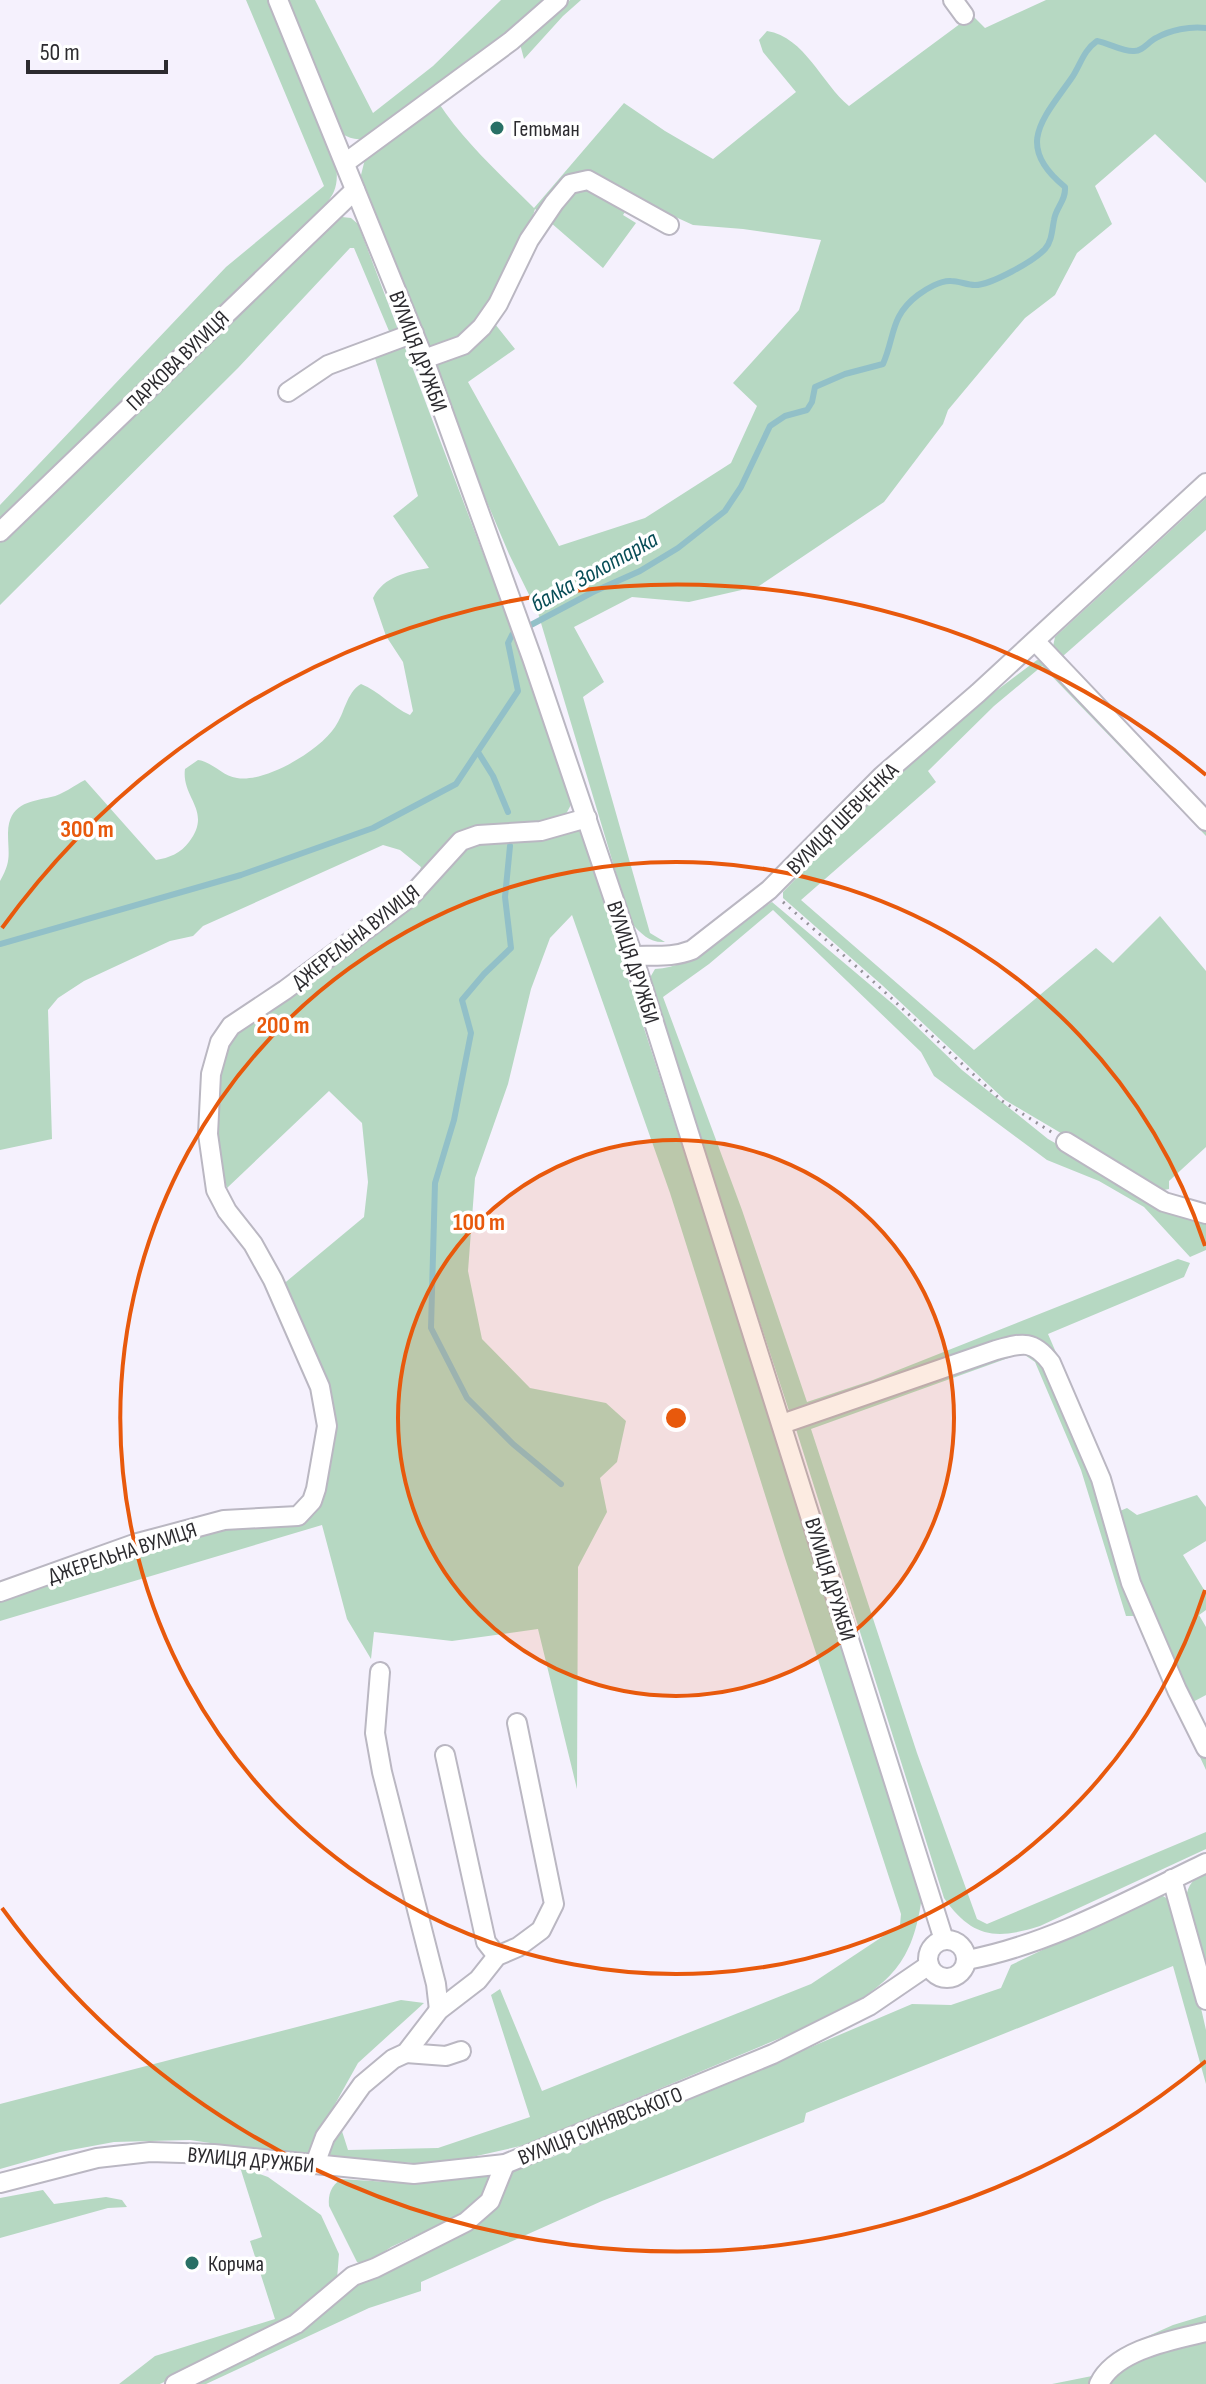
<svg xmlns="http://www.w3.org/2000/svg" width="1206" height="2384" viewBox="0 0 1206 2384" font-family="'Sofia Sans Condensed',sans-serif">
  <style>
    .green { fill: #b6d8c2; fill-rule: evenodd }
    .lines { fill: none; stroke-linecap: round; stroke-linejoin: round }
    .stream { stroke: #92c0c8; stroke-width: 6 }
    .minor-casing { stroke: #bab7c2; stroke-width: 22 }
    .path { stroke: #95929a; stroke-width: 3; stroke-dasharray: 2 6; stroke-linecap: butt }
    .minor { stroke: #fff; stroke-width: 18 }
    .ring { fill: none; stroke: #e8590c; stroke-width: 4 }
    .poi-dot { fill: #297066; stroke: #fff; stroke-width: 3 }
    .labels { text-anchor: middle; stroke-width: 7; stroke-linejoin: round; paint-order: stroke }
    .poi-label { font-size: 22px; fill: #2c2b2f; stroke: #fff; text-anchor: start }
    .street-label { font-size: 22px; fill: #2c2b2f; stroke: #fff }
    .water-label { font-size: 24px; font-style: italic; fill: #084d57; stroke: #fff }
    .centre { fill: #e8590c; stroke: #fff; stroke-width: 4 }
    .ring-label { font-size: 24px; text-anchor: middle; font-weight: bold; fill: #e8590c; stroke: #fff; stroke-width: 7; stroke-linejoin: round; paint-order: stroke }
  </style>
  <rect width="100%" height="100%" fill="#f5f1fd"/>
  <g class="green">
    <path d="M246,0H269L332,149C346,196 328,201 297,232L0,524V505L226,267L324,186Z"/>
    <path d="M286,0H315L373,113L433,66L501,0H546L384,129C369,139 357,144 341,133Z"/>
    <polygon points="570,0 581,0 563,16 524,59 520,44 536,32"/>
    <path d="M1046,0H1206V183L1155,134L1095,186L1112,224L1077,253L1055,295L1025,318L948,410L943,424L884,502L759,586L689,602L632,597L574,627L604,682L583,697L650,933L665,942C649,943 642,934 631,923L538,613L509,554L478,481L360,179L366,155L438,102C464,142 501,175 534,208L624,103L665,131L713,159L796,92L763,52L759,40L767,31C805,37 822,84 849,106L972,15L985,28ZM634,198L693,225L743,229L821,240L799,310L733,383L757,406L731,463L645,518L559,546L468,382L515,349L495,324L450,361L444,345C451,341 460,338 466,332C492,308 525,243 535,209L603,268L636,223L623,215Z"/>
    <path d="M342,217L351,218L358,224L531,680L573,801L566,814L555,822L484,830L414,886L421,867L400,850L383,845L203,926L193,936L170,941L84,981L58,998L48,1010L52,1139L0,1150V881C12,860 8,854 8,833C9,804 28,802 51,797C62,795 75,785 85,780L156,860C169,858 181,853 189,842C213,811 181,798 185,769L198,760C213,762 222,776 237,778C266,783 320,750 335,727C345,713 346,693 361,684C379,691 392,707 410,715L413,711L403,662L386,636L373,598C384,576 407,572 429,568L393,516L418,496L369,339L389,331L354,248H350L238,368L0,605V543L327,226Z"/>
    <polygon points="1206,498 1206,530 1063,656 1175,776 1052,651 1055,637"/>
    <polygon points="1037,660 1045,661 1206,828 1206,836 1042,666 994,706 928,771 936,782 801,900 974,1050 1096,948 1113,963 1160,916 1206,971 1206,1147 1169,1181 1169,1189 1159,1191 1005,1100 882,985 783,898 783,892 902,769 988,697"/>
    <path d="M570,830L579,831L587,842L620,954L867,1717L922,1896C913,1964 890,1983 833,2016L525,2145L472,2157L427,2164L285,2154L190,2140L114,2142L60,2152L0,2169V2104L401,2000L424,2003L358,2063L334,2106L348,2150L438,2148L530,2117L491,1995L500,1989L542,2091L811,1984L900,1925L901,1914L784,1555L670,1193L572,915L550,938L531,989L508,1084L475,1178L468,1271L482,1339L530,1388L606,1403L626,1421L617,1462L600,1478L607,1512L578,1567L577,1789L538,1629L452,1641L374,1632L371,1659L347,1619L322,1525L0,1621V1596L144,1545L224,1524L298,1521L328,1444L281,1286L364,1217L368,1182L362,1123L329,1091L227,1188C208,1132 216,1089 230,1033L466,846L492,839Z"/>
    <path d="M772,902L894,1005L962,1070L1048,1139L1092,1164L1206,1218V1250L1190,1257L1144,1207L1099,1181L1047,1160L934,1076L921,1052L773,910L709,964L663,997L742,1210L807,1402L873,1380L1178,1259L1190,1263L1184,1277L1048,1334L1089,1429L1120,1511L1127,1508L1137,1515L1197,1495L1206,1507V1541L1183,1555L1206,1593V1610L1199,1615L1206,1627V1695L1189,1704L1039,1342L791,1417L648,981L655,969C700,966 736,925 772,902Z"/>
    <path d="M1018,1348L1044,1361L1190,1727L1206,1759V1770L1134,1616H1126L1081,1470L1035,1362L1022,1353L811,1429L917,1753L977,1919L987,1924L1206,1832V1849L1040,1926C996,1940 972,1938 944,1898L795,1426Z"/>
    <path d="M1206,1873V1997L1186,1898C1188,1884 1193,1879 1206,1873Z"/>
    <path d="M1156,1896H1163L1171,1901L1190,1960L1206,2030V2084L1173,1966L806,2113L804,2122L602,2201L421,2282V2291L369,2308L206,2384H183L352,2286L485,2217C515,2188 493,2167 550,2158L912,2004L951,2005L1001,1988L1011,1965Z"/>
    <polygon points="240,2167 268,2177 321,2215 339,2254 337,2279 291,2319 160,2384 119,2384 155,2356 275,2319 250,2241 262,2237"/>
    <path d="M486,2174L491,2175L487,2191L473,2209L391,2247L371,2261L361,2264L357,2262L329,2206C328,2194 331,2186 341,2179L403,2183Z"/>
    <polygon points="43,2190 54,2204 106,2197 122,2200 127,2207 108,2208 0,2238 0,2198"/>
    <polygon points="1206,2315 1206,2384 1052,2384 1097,2375 1117,2350 1173,2325"/>
  </g>
  <g class="lines">
    <g class="stream">
      <polyline points="478,752 493,776 508,812"/>
      <polyline points="510,846 505,897 511,948 484,974 462,1000 471,1033 454,1120 435,1183 431,1328 467,1398 513,1444 561,1484"/>
      <path d="M0,944L241,875L373,828L456,784L518,691L508,643L512,635L593,592L640,571L678,548L725,511L741,487L770,426L785,416L807,410L812,402L815,387L845,374L883,364C895,337 890,316 918,295C926,289 941,280 951,281C959,281 967,285 975,285C991,285 1034,261 1045,249C1052,241 1052,230 1054,220C1056,207 1066,201 1065,187C1013,145 1044,118 1073,76C1081,63 1084,50 1097,41C1109,43 1123,52 1134,51C1143,51 1148,42 1156,38C1170,30 1190,26 1206,28"/>
    </g>
    <g class="minor-casing">
      <g id="minor">
        <polyline points="278,0 424,359 532,658 633,956 944,1940"/>
        <polyline points="953,0 964,15"/>
        <polyline points="345,163 511,41 558,0"/>
        <polyline points="424,359 463,345 482,327 498,304 529,240 554,203 570,184 588,180 669,225"/>
        <polyline points="288,392 328,365 414,333"/>
        <polyline points="0,532 355,190"/>
        <polyline points="1035,641 1206,821"/>
        <path d="M633,956C654,955 672,958 692,950L769,890L882,776L978,693L1206,483"/>
        <polyline points="1066,1142 1164,1202 1206,1214"/>
        <path d="M782,1424L996,1350C1022,1343 1033,1339 1051,1363L1101,1479L1131,1583L1177,1690L1206,1748"/>
        <polyline points="0,1592 134,1544 224,1520 298,1516 312,1501 316,1489 327,1426 320,1387 273,1280 253,1244 227,1211 216,1190 208,1134 211,1074 220,1042 231,1026 285,990 410,897 461,841 478,835 541,831 587,818"/>
        <polyline points="380,1672 375,1733 382,1772 436,1984 439,2010"/>
        <polyline points="445,1755 486,1942 497,1956"/>
        <polyline points="1172,1879 1206,2000"/>
        <circle cx="947" cy="1959" r="19"/>
        <path d="M967,1960C1051,1944 1129,1900 1206,1863"/>
        <polyline points="406,2053 446,2056 461,2051"/>
        <polyline points="315,2164 325,2137 362,2085 393,2059 406,2053 439,2010 478,1980 497,1956 518,1947 541,1930 554,1904 517,1723"/>
        <polyline points="0,2183 97,2158 150,2152 214,2154 414,2174 505,2164 773,2054 869,2006 929,1965"/>
        <polyline points="175,2384 296,2324 353,2276 375,2268 466,2222 490,2201 505,2164"/>
        <path d="M1099,2384C1115,2350 1172,2340 1206,2332"/>
      </g>
    </g>
    <polyline class="path" points="783,902 875,983 1002,1101 1053,1133"/>
    <use href="#minor" class="minor"/>
  </g>
  <circle cx="676" cy="1418" r="278" fill="#e8590c" fill-opacity=".12"/>
  <g class="ring">
    <circle cx="676" cy="1418" r="278"/>
    <path d="M1205 1590A556 556 0 1 1 1205 1246"/>
    <path d="M1206 2061A833 833 0 0 1 2 1908M2 928A833 833 0 0 1 1206 775"/>
  </g>
  <g class="poi-dot">
    <circle cx="497" cy="128" r="8"/>
    <circle cx="192" cy="2263" r="8"/>
  </g>
  <g class="labels">
    <g class="poi-label">
      <text x="513" y="136">Гетьман</text>
      <text x="208" y="2271">Корчма</text>
    </g>
    <g class="street-label">
      <text transform="translate(419 351) rotate(69)" y="8">ВУЛИЦЯ ДРУЖБИ</text>
      <text transform="translate(177 360) rotate(-44)" y="8">ПАРКОВА ВУЛИЦЯ</text>
      <text transform="translate(842 818) rotate(-45)" y="8">ВУЛИЦЯ ШЕВЧЕНКА</text>
      <text transform="translate(355 936) rotate(-38)" y="8">ДЖЕРЕЛЬНА ВУЛИЦЯ</text>
      <text transform="translate(634 962) rotate(72)" y="8">ВУЛИЦЯ ДРУЖБИ</text>
      <text transform="translate(122 1552) rotate(-18)" y="8">ДЖЕРЕЛЬНА ВУЛИЦЯ</text>
      <text transform="translate(831 1579) rotate(73)" y="8">ВУЛИЦЯ ДРУЖБИ</text>
      <text transform="translate(600 2125) rotate(-22)" y="8">ВУЛИЦЯ СИНЯВСЬКОГО</text>
      <text transform="translate(251 2159) rotate(5)" y="8">ВУЛИЦЯ ДРУЖБИ</text>
    </g>
    <g class="water-label">
      <text transform="translate(594 571) rotate(-29)" y="8">балка Золотарка</text>
    </g>
  </g>
  <circle cx="676" cy="1418" r="12" class="centre"/>
  <g class="ring-label">
    <text x="87" y="837">300 m</text>
    <text x="283" y="1033">200 m</text>
    <text x="479" y="1230">100 m</text>
  </g>
  <path d="M28 60v12h138v-12" fill="none" stroke="#2c2b2f" stroke-width="4"/>
  <text x="40" y="60" font-size="24" fill="#2c2b2f" stroke="#ffffff" stroke-width="6" paint-order="stroke">50 m</text>
</svg>
